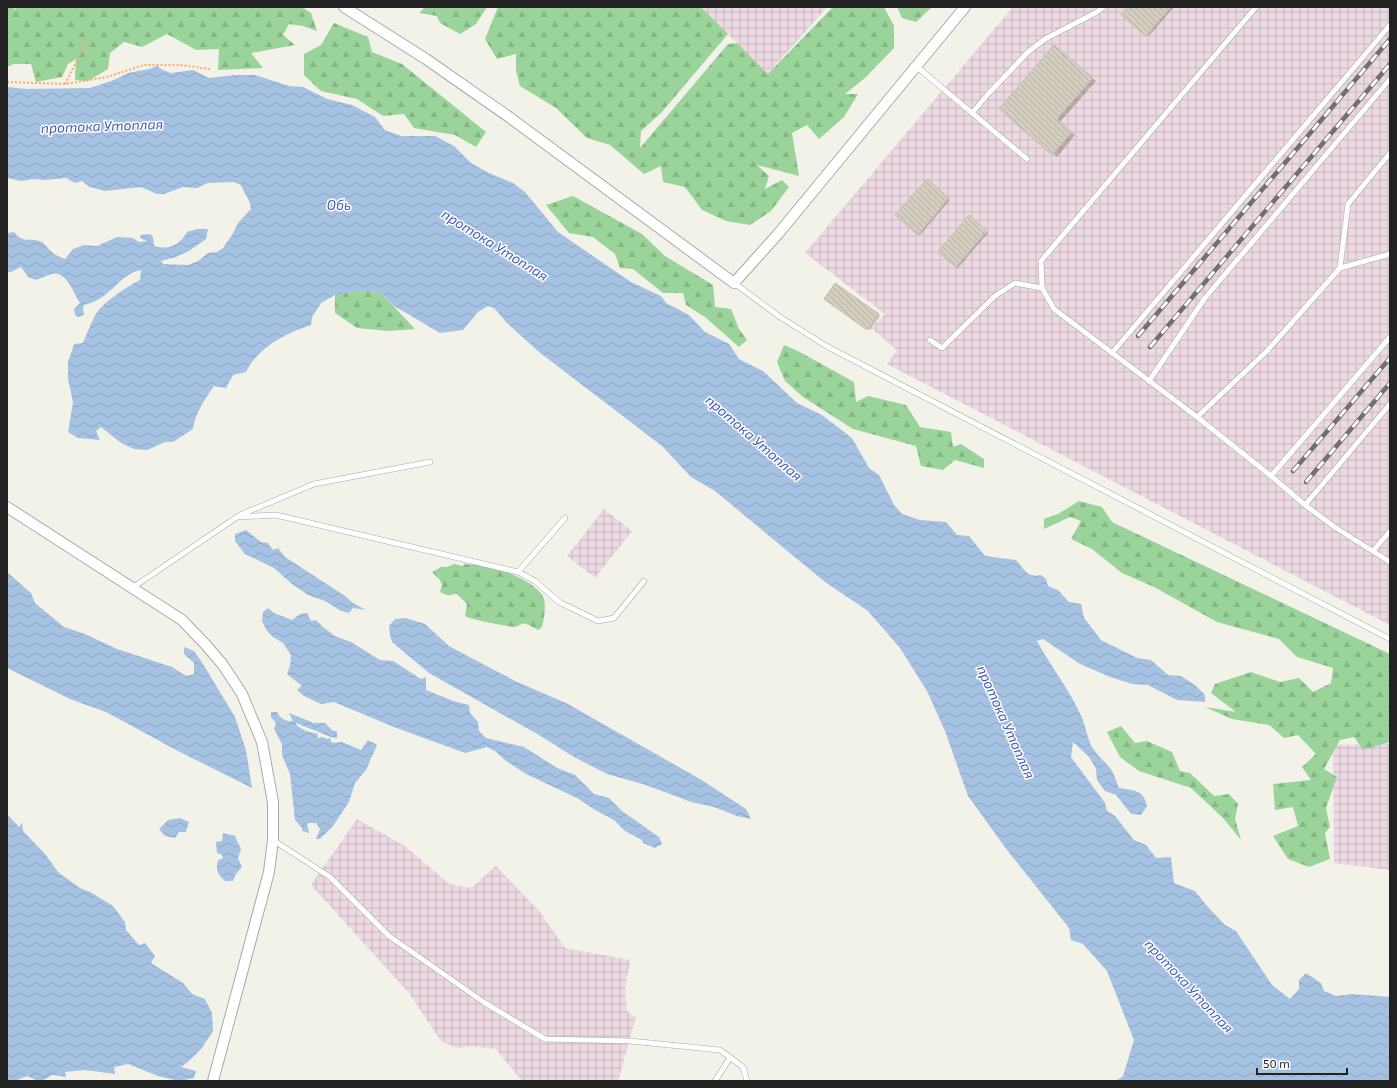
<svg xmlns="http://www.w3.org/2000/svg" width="1397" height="1088" viewBox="0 0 1397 1088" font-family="'Exo 2',sans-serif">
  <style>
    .industrial { fill: url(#industrial-grid) }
    .forest { fill: url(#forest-firs) }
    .water { fill: url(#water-waves) }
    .shadow { fill: #0003 }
    .building { fill: url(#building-back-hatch); stroke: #c5bea9 }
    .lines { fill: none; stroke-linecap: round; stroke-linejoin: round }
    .lane-casing { stroke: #a9a9a9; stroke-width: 6 }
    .street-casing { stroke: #a9a9a9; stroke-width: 12 }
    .path { stroke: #ffa86c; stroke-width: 2; stroke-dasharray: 2 2; stroke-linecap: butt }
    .lane { stroke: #fff; stroke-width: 5 }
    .street { stroke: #fff; stroke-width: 10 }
    .rail-casing { stroke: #707070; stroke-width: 4.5 }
    .rail { stroke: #fff; stroke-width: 3; stroke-dasharray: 9; stroke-linecap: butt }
    .labels { text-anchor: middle; stroke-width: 3; stroke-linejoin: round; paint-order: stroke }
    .water-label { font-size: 14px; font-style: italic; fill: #455cba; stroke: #fff }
  </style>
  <defs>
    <pattern id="industrial-grid" width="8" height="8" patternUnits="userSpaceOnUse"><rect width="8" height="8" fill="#ecd9e3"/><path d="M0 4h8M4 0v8" fill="none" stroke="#cabac2"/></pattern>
    <pattern id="forest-firs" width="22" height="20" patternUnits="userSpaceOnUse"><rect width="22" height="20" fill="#9ad49a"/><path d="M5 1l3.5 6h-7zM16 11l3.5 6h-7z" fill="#84b684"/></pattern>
    <pattern id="water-waves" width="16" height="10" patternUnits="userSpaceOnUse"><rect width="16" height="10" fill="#a6c2e2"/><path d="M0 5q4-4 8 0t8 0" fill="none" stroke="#8fa6c2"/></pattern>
    <pattern id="building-back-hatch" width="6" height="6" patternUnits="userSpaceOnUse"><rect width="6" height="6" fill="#d3cec0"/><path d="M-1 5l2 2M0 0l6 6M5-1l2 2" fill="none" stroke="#b5b1a5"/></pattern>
  </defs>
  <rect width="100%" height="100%" fill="#f2f2e8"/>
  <g class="industrial">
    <polygon points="701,7 827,7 768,74"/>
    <polygon points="1013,7 1390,7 1390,625 887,364 897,350 871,328 885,314 805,253"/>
    <polygon points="604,509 632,531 595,578 567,556"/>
    <polygon points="1390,744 1390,870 1334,863 1333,745"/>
    <polygon points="357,819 405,846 449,884 471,888 496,866 540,912 565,948 630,960 625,991 627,1011 636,1017 618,1081 522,1081 496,1049 471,1046 457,1048 441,1041 409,993 311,885"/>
  </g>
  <g class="forest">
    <polygon points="7,7 15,7 14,10 18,7 302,7 311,13 317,31 303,26 289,24 283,35 295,45 251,53 263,68 218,70 219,49 196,50 167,34 142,47 124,42 110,53 108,69 88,81 75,80 76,59 68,64 62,77 36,82 31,64 14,64 7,67"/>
    <polygon points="425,7 487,7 476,24 460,34 440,23 437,16 419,13"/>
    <polygon points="498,7 701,7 728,34 661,113 641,131 640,148 728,44 737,43 768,74 833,7 884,7 894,26 894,48 865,78 845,94 858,94 844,117 819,139 807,125 792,133 799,176 757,165 769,176 765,189 782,180 789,187 771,211 750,225 726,221 702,210 685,187 663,182 661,166 644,174 610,145 587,138 556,108 520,86 516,71 516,54 497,59 485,39"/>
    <polygon points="897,7 932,7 916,22 902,18"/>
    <polygon points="334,23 368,37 372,52 402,64 486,132 476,147 455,135 414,128 404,114 383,116 357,99 321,91 304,75 304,54 321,45"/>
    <polygon points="573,196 642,234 665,256 713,285 715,307 731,309 739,329 747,340 739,347 705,317 686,305 683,293 663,293 633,269 620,268 615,254 593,237 569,233 546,205"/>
    <polygon points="357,291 381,293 415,329 389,331 357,328 335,313 335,295"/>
    <polygon points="784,345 798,351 854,382 856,402 868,396 906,405 920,427 951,432 953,447 961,444 984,459 984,468 955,460 943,470 921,466 916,446 853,429 803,397 785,381 777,362"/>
    <polygon points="1079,501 1102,507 1112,522 1390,654 1390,742 1363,750 1354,737 1340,740 1324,769 1337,777 1326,808 1330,827 1325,833 1330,859 1309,867 1288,859 1273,836 1298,826 1293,807 1275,810 1273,784 1311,780 1302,767 1316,754 1298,735 1284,738 1269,725 1232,719 1205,707 1236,712 1211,693 1215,684 1251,672 1280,682 1299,678 1313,692 1331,683 1333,668 1297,657 1279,639 1217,622 1154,587 1122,573 1092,549 1071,539 1081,521 1070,517 1044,529 1044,519 1058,514"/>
    <path d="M454,564L463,566L464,564C471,565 478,564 486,565C501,569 539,583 544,599C546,606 544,620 542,627L538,630C534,628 530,625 526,624C522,622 519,626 515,627C510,627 469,619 465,616L467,604L456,593C451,597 445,595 440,592L442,585L440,580L432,572L441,567H447Z"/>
    <polygon points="1121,726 1135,743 1147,741 1172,752 1180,771 1190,773 1214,796 1229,794 1238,804 1235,819 1241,840 1223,818 1191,788 1139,771 1120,757 1107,732"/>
  </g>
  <g class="water">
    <path d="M157,66L163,70L171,73L193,70L209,78L235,75H255L289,86L303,87L327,99L352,105L375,117L385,130L401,136H435L454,146L471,163L489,173L513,183L525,192L558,232L631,282L661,296L666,303L689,315L705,332L729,344L739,359L763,371L797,403L822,415L852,438L869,468L879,475L894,505L902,514L920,520L946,522L957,535L969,536L985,556L1016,560C1025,570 1027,578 1041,575L1046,579L1048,586L1058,590L1069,602L1081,604L1084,618L1101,640L1137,658L1151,660L1168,675L1181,676L1195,685L1205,695V702L1177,700L1148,685L1132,684L1110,677L1080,664L1043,639L1037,641C1051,667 1070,690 1082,718C1086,727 1087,738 1092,747C1097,755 1104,761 1110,768C1114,773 1116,781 1119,788C1133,790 1144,790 1147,806L1141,815L1131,814L1116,795L1105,791L1097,780L1096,769L1089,757L1073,742L1071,757L1105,803L1107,811L1115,816L1134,840L1146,845L1156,858L1171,857L1174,883L1195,891L1207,906L1225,925L1236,931L1272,985L1290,999L1299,989V980L1306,973L1321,983L1324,991L1336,996L1353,994L1390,997V1081H1116L1123,1076L1134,1040L1107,971L1083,944L1071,940L1069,928L1007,850L968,796L945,731L927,691L900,648L868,611L825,582L715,491L691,477L662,446L539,352L507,323L494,308L488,306L478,312L463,330L440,333L394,306L381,293L357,291L335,295L321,303L312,317L311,325C286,333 258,347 246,372L233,375L226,388L214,386C206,397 194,416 193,429L173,442H165L147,450L134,449L121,443L101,427L96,431L100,440L78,438L68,432L73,402L68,379V362L74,344L83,343C87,333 91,323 96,314C103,302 128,286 140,280L141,270C123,273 115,290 99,299C95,302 89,303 84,305L83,309L84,315L78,317L75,315L74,309L80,303C73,293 67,270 51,274C46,276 41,278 36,280L28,277L21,267L11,272H7V233L14,232C24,245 29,236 42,242C46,245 49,250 53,253C56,256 61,257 65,259L73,249L84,245L97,246L117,237L133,238L139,242L147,241L140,238L141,235L150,234L153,237L154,246C169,250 179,246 187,232L197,229H208L206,239L189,251L176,257L161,261L163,264L188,265L198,261L208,253L217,252L223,248L232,235L238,223L251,209C250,198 245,196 241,185L234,182L208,183L197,188L183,187L164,194H157L141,187L105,191L90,187L82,181L75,183L66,178L45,180L34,179L21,181L7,178V87L27,89L90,88L114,80L128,73L149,69Z"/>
    <polygon points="246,530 261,542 268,543 273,550 278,548 285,557 345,596 353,603 366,610 353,608 349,613 341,611 325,601 308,595 292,584 274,568 245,554 235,541 235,534"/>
    <polygon points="7,572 31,593 35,603 64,627 85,634 117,649 172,667 186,676 194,674 194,663 184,654 184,647 194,651 203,664 235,717 246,750 252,788 178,751 106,712 70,699 7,668"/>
    <polygon points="268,608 274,613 292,620 300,614 307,613 311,621 316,620 323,627 335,636 351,642 380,660 393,661 421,679 426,677 426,690 453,701 469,705 470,713 478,722 479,731 486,738 524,747 557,768 575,775 594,794 609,798 622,811 659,837 662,844 655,848 643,843 642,840 625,831 614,820 595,810 577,798 526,774 506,761 495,751 487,747 465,753 394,727 334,702 321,704 304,696 297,690 302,686 287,674 290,666 291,655 283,643 273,637 267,631 262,621 263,612"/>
    <polygon points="406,618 425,624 449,646 477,661 515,681 566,703 700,779 746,809 751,819 737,816 714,807 691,802 646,785 607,774 574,757 539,735 429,673 392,642 390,636 389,626 395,619"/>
    <path d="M271,712H277C280,718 285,722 293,721L289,713L314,723H325L333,731H337V738L331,737L296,723L297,726L306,731L318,734L317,738L322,737L327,739L330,738L332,743L342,742L361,750L368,740L377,745L366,770L355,783L349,802L333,826L320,839H316L320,829L316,823H307L309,833L302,831V828L295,820L290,774L282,755V744L274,729L276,723L271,717Z"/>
    <polygon points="7,814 19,827 22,823 23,831 45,854 58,872 80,888 90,892 113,906 125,922 126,930 139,945 145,943 155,956 151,963 183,983 192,994 205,999 212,1013 213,1031 202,1048 189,1061 181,1067 196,1071 194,1078 179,1081 158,1076 128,1064 114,1067 115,1074 85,1070 65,1072 66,1077 52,1075 42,1081 38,1081 27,1076 15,1081 7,1081"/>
    <polygon points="180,818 189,822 186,832 179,832 175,838 165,836 159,829 168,820"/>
    <path d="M223,833L235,836L241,849L238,858L242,867L236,874L233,881H225C218,874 215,870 218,860L223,858L222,855L217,853L216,842L222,841Z"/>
  </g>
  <g class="shadow">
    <polygon points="1129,7 1174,7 1149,36 1123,15"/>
    <polygon points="1055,46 1096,81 1060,122 1075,135 1057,157 1000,109"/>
    <polygon points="929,181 950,200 920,235 918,234"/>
    <polygon points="971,218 988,233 958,268 956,267"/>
    <polygon points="837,285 880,316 870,330 825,299"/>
  </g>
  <g class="building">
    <polygon points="1128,7 1171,7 1146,36 1121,15"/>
    <polygon points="1054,45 1093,78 1057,119 1072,132 1052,155 999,109"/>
    <polygon points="927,179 949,198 918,235 895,215"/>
    <polygon points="969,215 987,231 956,267 938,252"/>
    <polygon points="835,283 879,314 867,330 824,299"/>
  </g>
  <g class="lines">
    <g class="lane-casing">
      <g id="lane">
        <polyline points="1256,7 1041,261 1042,288 1054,309 1197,417 1271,476 1305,505 1336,528 1390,562"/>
        <polyline points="916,66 1027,159"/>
        <polyline points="972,113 989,93 1028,52 1045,39 1095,13 1104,7"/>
        <polyline points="1340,268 1348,204 1390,153"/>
        <polyline points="734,283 780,317 828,347 1390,639"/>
        <polyline points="930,340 942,348 995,296 1015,283 1042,288"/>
        <polyline points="1112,353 1390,25"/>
        <polyline points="1149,381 1205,298 1390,79"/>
        <polyline points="1197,417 1267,351 1340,268 1390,254"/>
        <polyline points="1271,476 1390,337"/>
        <polyline points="1305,505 1390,404"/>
        <polyline points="240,515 314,484 430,462"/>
        <polyline points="1373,551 1390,531"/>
        <polyline points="518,572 565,518"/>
        <polyline points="132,588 237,517 276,515 518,572 535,581 559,602 598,621 614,618 644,581"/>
        <polyline points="273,840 330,877 389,936 485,1003 545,1039 630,1041 720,1050 743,1067 747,1081"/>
        <polyline points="715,1081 730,1058"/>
      </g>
    </g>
    <g class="street-casing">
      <g id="street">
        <polyline points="344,7 426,59 509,117 734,283 778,234 965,7"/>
        <polyline points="7,507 182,620 206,645 223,665 242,694 262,742 273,802 273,840 269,872 213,1081"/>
      </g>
    </g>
    <g class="path">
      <polyline points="7,82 65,84 107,77 144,65 181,65 210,69"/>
      <polyline points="65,84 87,41"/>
    </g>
    <use href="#lane" class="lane"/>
    <use href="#street" class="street"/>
    <g class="rail-casing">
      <g id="rail">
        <polyline points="1138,336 1390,39"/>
        <polyline points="1150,347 1390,64"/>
        <polyline points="1293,471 1390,358"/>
        <polyline points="1306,482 1390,383"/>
      </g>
    </g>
    <use href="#rail" class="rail"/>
  </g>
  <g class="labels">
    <g class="water-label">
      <text transform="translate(102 126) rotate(-2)" y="5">протока Утоплая</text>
      <text x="339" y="210">Обь</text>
      <text transform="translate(495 245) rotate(32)" y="5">протока Утоплая</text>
      <text transform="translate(754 438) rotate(41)" y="5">протока Утоплая</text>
      <text transform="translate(1006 722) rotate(66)" y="5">протока Утоплая</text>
      <text transform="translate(1189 986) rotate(47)" y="5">протока Утоплая</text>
    </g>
  </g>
  <rect width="1397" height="1088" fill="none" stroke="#222222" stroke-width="16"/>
  <path d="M1257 1068v6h90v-6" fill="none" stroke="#222222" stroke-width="2"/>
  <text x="1263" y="1068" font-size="12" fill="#222222" stroke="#ffffff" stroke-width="3" paint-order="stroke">50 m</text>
</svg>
